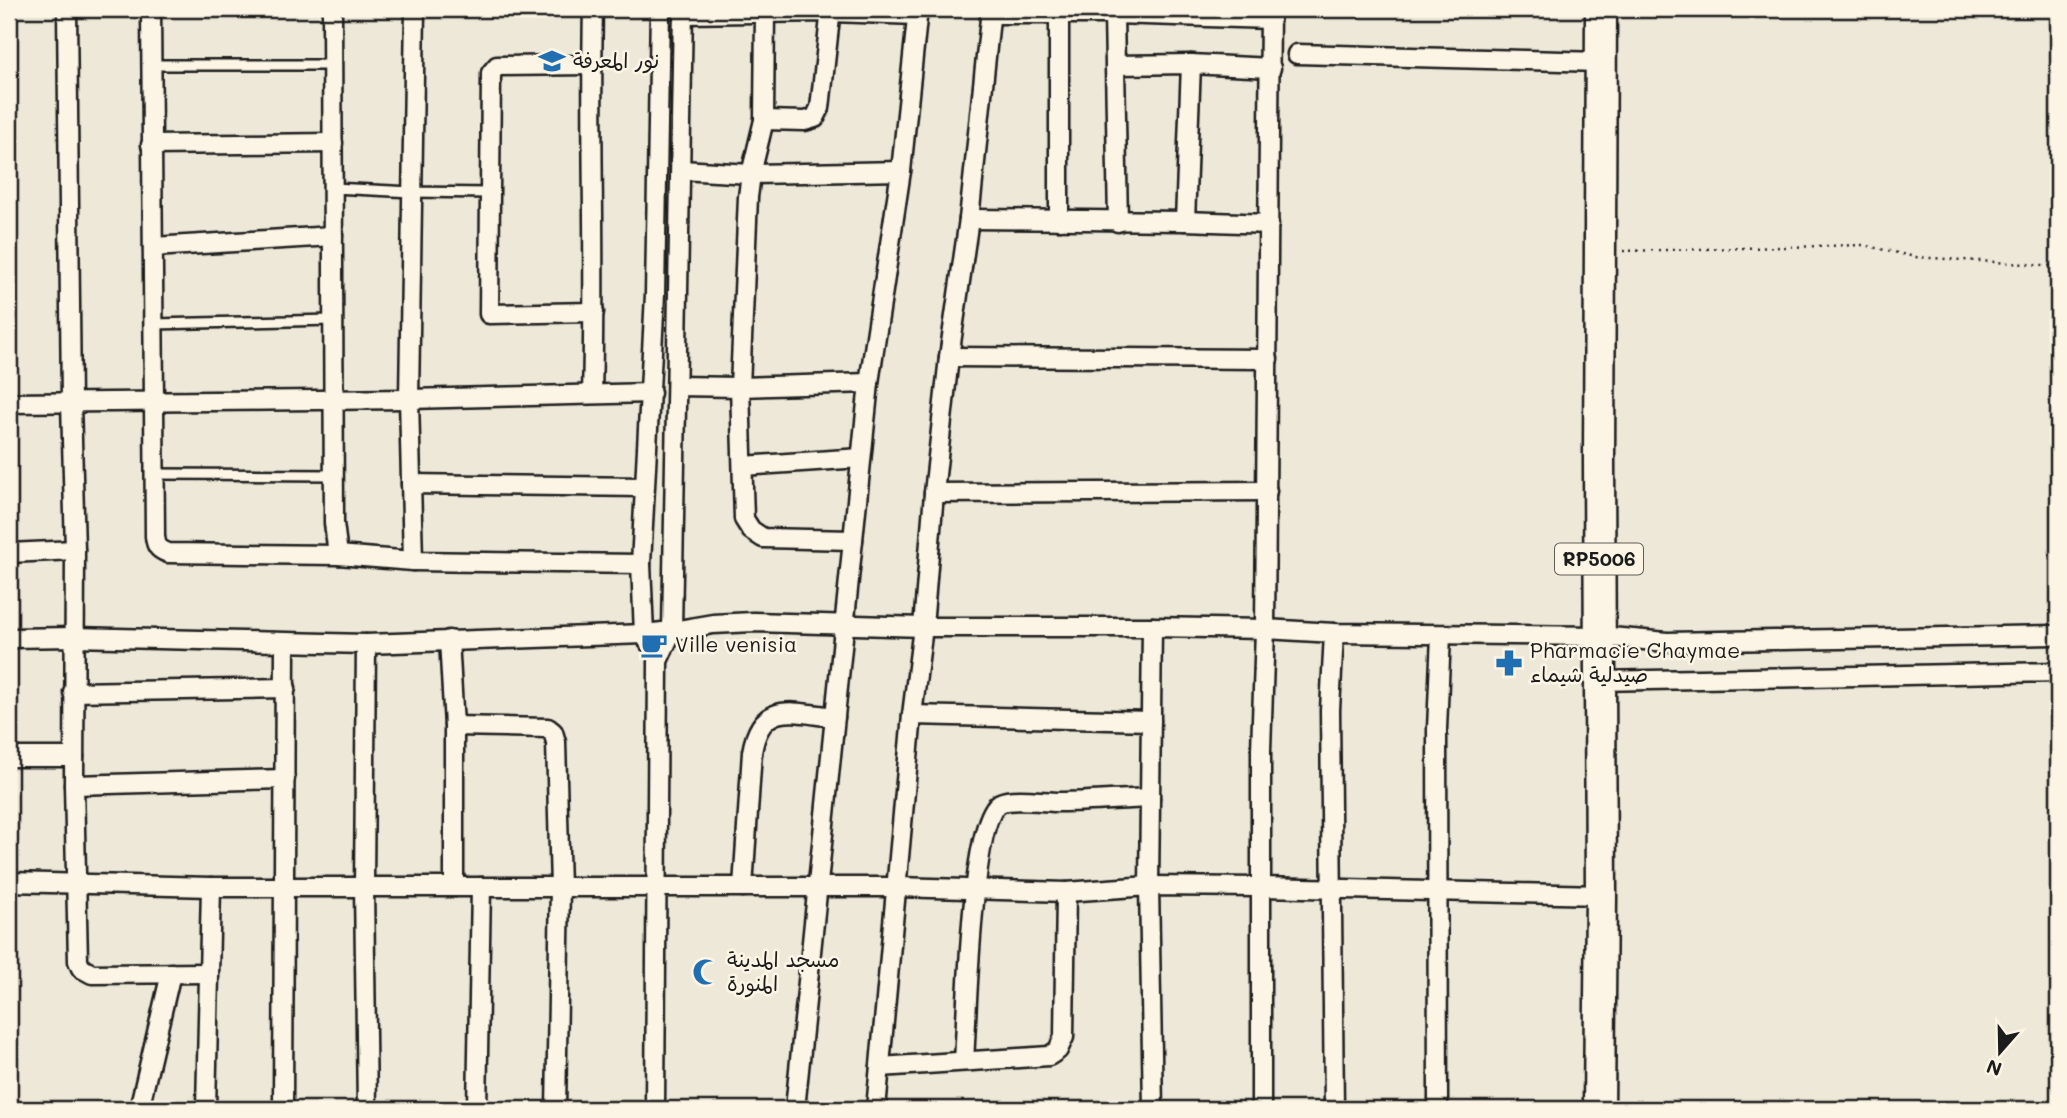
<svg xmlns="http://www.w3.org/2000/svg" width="2067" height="1118" viewBox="0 0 2067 1118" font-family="Mali,'Playpen Sans Arabic',sans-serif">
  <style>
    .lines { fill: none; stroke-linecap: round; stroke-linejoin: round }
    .service-casing { stroke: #1c1c1c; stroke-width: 14 }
    .minor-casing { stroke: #1c1c1c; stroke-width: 23 }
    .primary-casing { stroke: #1c1c1c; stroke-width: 35 }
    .path { stroke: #1c1c1c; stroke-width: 2.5; stroke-dasharray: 2 5; stroke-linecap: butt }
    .service { stroke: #fcf5e5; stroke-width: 9 }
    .minor { stroke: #fcf5e5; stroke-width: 18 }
    .primary { stroke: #fcf5e5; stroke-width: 30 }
    .labels { text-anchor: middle; stroke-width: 5; stroke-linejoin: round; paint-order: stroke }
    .shield { fill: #fcf5e5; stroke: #5f5d58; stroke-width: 2 }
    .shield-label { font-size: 19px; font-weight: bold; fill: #1c1c1c }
    .poi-label { font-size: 21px; fill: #1c1c1c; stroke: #fcf5e5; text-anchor: start }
  </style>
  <rect width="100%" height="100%" fill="#eee8d9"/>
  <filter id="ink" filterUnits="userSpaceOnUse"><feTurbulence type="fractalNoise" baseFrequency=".0143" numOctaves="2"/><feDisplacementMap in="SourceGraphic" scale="14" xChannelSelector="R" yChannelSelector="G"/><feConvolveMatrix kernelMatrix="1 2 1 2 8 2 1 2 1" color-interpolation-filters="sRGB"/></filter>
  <g filter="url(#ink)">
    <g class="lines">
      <g class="service-casing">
        <g id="service">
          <polyline points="151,65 332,65"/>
          <polyline points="333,188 412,192 490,193"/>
          <polyline points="153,324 333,320"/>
          <polyline points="154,474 334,475"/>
        </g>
      </g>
      <g class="minor-casing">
        <g id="minor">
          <polyline points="67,9 71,403 75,550 74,785 78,961 81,968 92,974 208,973"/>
          <path d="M151,9L155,536C156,546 158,549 168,553L338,555L413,561L641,564"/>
          <polyline points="332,9 334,523 338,555"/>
          <polyline points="765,9 764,120 751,174 748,197 740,387 744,519 751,530 763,538 853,540"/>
          <polyline points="683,14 831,12 917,15"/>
          <polyline points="990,14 1114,14 1270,19"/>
          <polyline points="1114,14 1118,222"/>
          <polyline points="1297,54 1600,62"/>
          <polyline points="591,65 497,66 491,73 489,314 594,312"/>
          <polyline points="1116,65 1191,64 1271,68"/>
          <polyline points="764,120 805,121 815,118 820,108 831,9"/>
          <polyline points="151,145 333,143"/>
          <polyline points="681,170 751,174 901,171"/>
          <polyline points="969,219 1185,221 1269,224"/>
          <polyline points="1059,220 1059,14"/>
          <polyline points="1185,221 1191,64"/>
          <polyline points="153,247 333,236"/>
          <polyline points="949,357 1268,359"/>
          <polyline points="677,386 740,387 869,383"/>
          <path d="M592,393C596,265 590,137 593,9"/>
          <polyline points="9,403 409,399 651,393"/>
          <polyline points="743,466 861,458"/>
          <polyline points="411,484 644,487"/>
          <polyline points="934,493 1267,491"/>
          <polyline points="9,553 75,550"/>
          <polyline points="413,561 409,399 415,9"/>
          <polyline points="1152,627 1149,886 1153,1109"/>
          <polyline points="9,638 74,637 366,644 644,634 672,631 713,624 753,622 923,627 1152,627 1265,629 1334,633 1599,636 1667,642 2058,635"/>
          <polyline points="449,640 454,726 454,887"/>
          <polyline points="366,644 364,887 367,1109"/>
          <polyline points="650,644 644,634 641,564 655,294 660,9"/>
          <polyline points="1599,681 2058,672"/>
          <polyline points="73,692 286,688"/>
          <polyline points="912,715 1151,721"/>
          <polyline points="454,726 548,728 553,732 556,742 560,887 556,1109"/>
          <polyline points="9,757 74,757"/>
          <polyline points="74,785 285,779"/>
          <polyline points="9,882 211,887 897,887 1066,892 1149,886 1260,887 1601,895"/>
          <path d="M743,887L752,752C761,699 793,713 835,717"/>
          <path d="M964,1061C967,1021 970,820 1000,803C1012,797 1045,802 1059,802C1090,802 1120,799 1150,798"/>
          <polyline points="880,1067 1049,1056 1058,1050 1064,1037 1066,892"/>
          <polyline points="139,1109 171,973"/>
          <polyline points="206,1109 211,887"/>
          <polyline points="283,1109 285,643"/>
          <polyline points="477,1109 481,887"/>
          <polyline points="655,1109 658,661 672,631 683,9"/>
          <polyline points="795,1109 869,383 901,171 918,9"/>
          <polyline points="876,1109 912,715 923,627 934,493 949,357 969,219 991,9"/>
          <polyline points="1261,1109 1261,750 1265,629 1270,9"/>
          <polyline points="1334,1109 1330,710 1334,633"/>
          <polyline points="1438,1109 1437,729 1441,635"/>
        </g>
      </g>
      <g class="primary-casing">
        <polyline id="primary" points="1599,1109 1601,895 1599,461 1601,9"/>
      </g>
      <polyline class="path" points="1623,251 1863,245 1915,257 2058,266"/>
      <use href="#service" class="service"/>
      <use href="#minor" class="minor"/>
      <use href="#primary" class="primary"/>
    </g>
  </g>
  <defs>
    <g id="school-bare" transform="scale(2.1)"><path d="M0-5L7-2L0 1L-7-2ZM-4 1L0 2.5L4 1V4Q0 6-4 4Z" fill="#1f6fb2" stroke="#fcf5e5" stroke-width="2.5" paint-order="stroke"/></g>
    <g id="cafe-bare" transform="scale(2.1)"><path d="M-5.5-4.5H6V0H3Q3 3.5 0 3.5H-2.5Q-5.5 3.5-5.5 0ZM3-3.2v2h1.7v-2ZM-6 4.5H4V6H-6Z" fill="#1f6fb2" stroke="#fcf5e5" stroke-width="2.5" paint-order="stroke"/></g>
    <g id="pharmacy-bare" transform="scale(2.1)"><path d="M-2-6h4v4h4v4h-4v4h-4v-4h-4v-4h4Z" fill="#1f6fb2" stroke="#fcf5e5" stroke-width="2.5" paint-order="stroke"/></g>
    <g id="mosque-bare" transform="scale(2.1)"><path d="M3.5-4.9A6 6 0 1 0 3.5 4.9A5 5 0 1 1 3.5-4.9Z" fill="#1f6fb2" stroke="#fcf5e5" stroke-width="2.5" paint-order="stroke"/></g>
  </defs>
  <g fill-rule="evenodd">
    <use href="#school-bare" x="552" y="61"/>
    <use href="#cafe-bare" x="654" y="645"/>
    <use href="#pharmacy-bare" x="1509" y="663"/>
    <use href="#mosque-bare" x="706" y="972"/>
  </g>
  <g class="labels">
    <rect class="shield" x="1555" y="543.5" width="88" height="31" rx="5"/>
    <g class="shield-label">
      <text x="1599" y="566">RP5006</text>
    </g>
    <g class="poi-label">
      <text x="573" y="68">نور المعرفة</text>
      <text x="675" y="652">Ville venisia</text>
      <text x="1530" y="658">Pharmacie Chaymae<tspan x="1530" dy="24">صيدلية شيماء</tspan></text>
      <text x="727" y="967">مسجد المدينة<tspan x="727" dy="24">المنورة</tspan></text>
    </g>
  </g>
  <rect width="2067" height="1118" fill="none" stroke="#fcf5e5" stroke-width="35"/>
  <rect x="18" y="18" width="2032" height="1083" fill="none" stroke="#1c1c1c" stroke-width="2.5" filter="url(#ink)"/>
  <g transform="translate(2000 1052) rotate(200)" stroke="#fcf5e5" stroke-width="5" paint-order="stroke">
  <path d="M0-5L12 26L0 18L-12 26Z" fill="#1c1c1c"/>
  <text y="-10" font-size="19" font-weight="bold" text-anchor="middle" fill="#1c1c1c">N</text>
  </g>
</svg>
